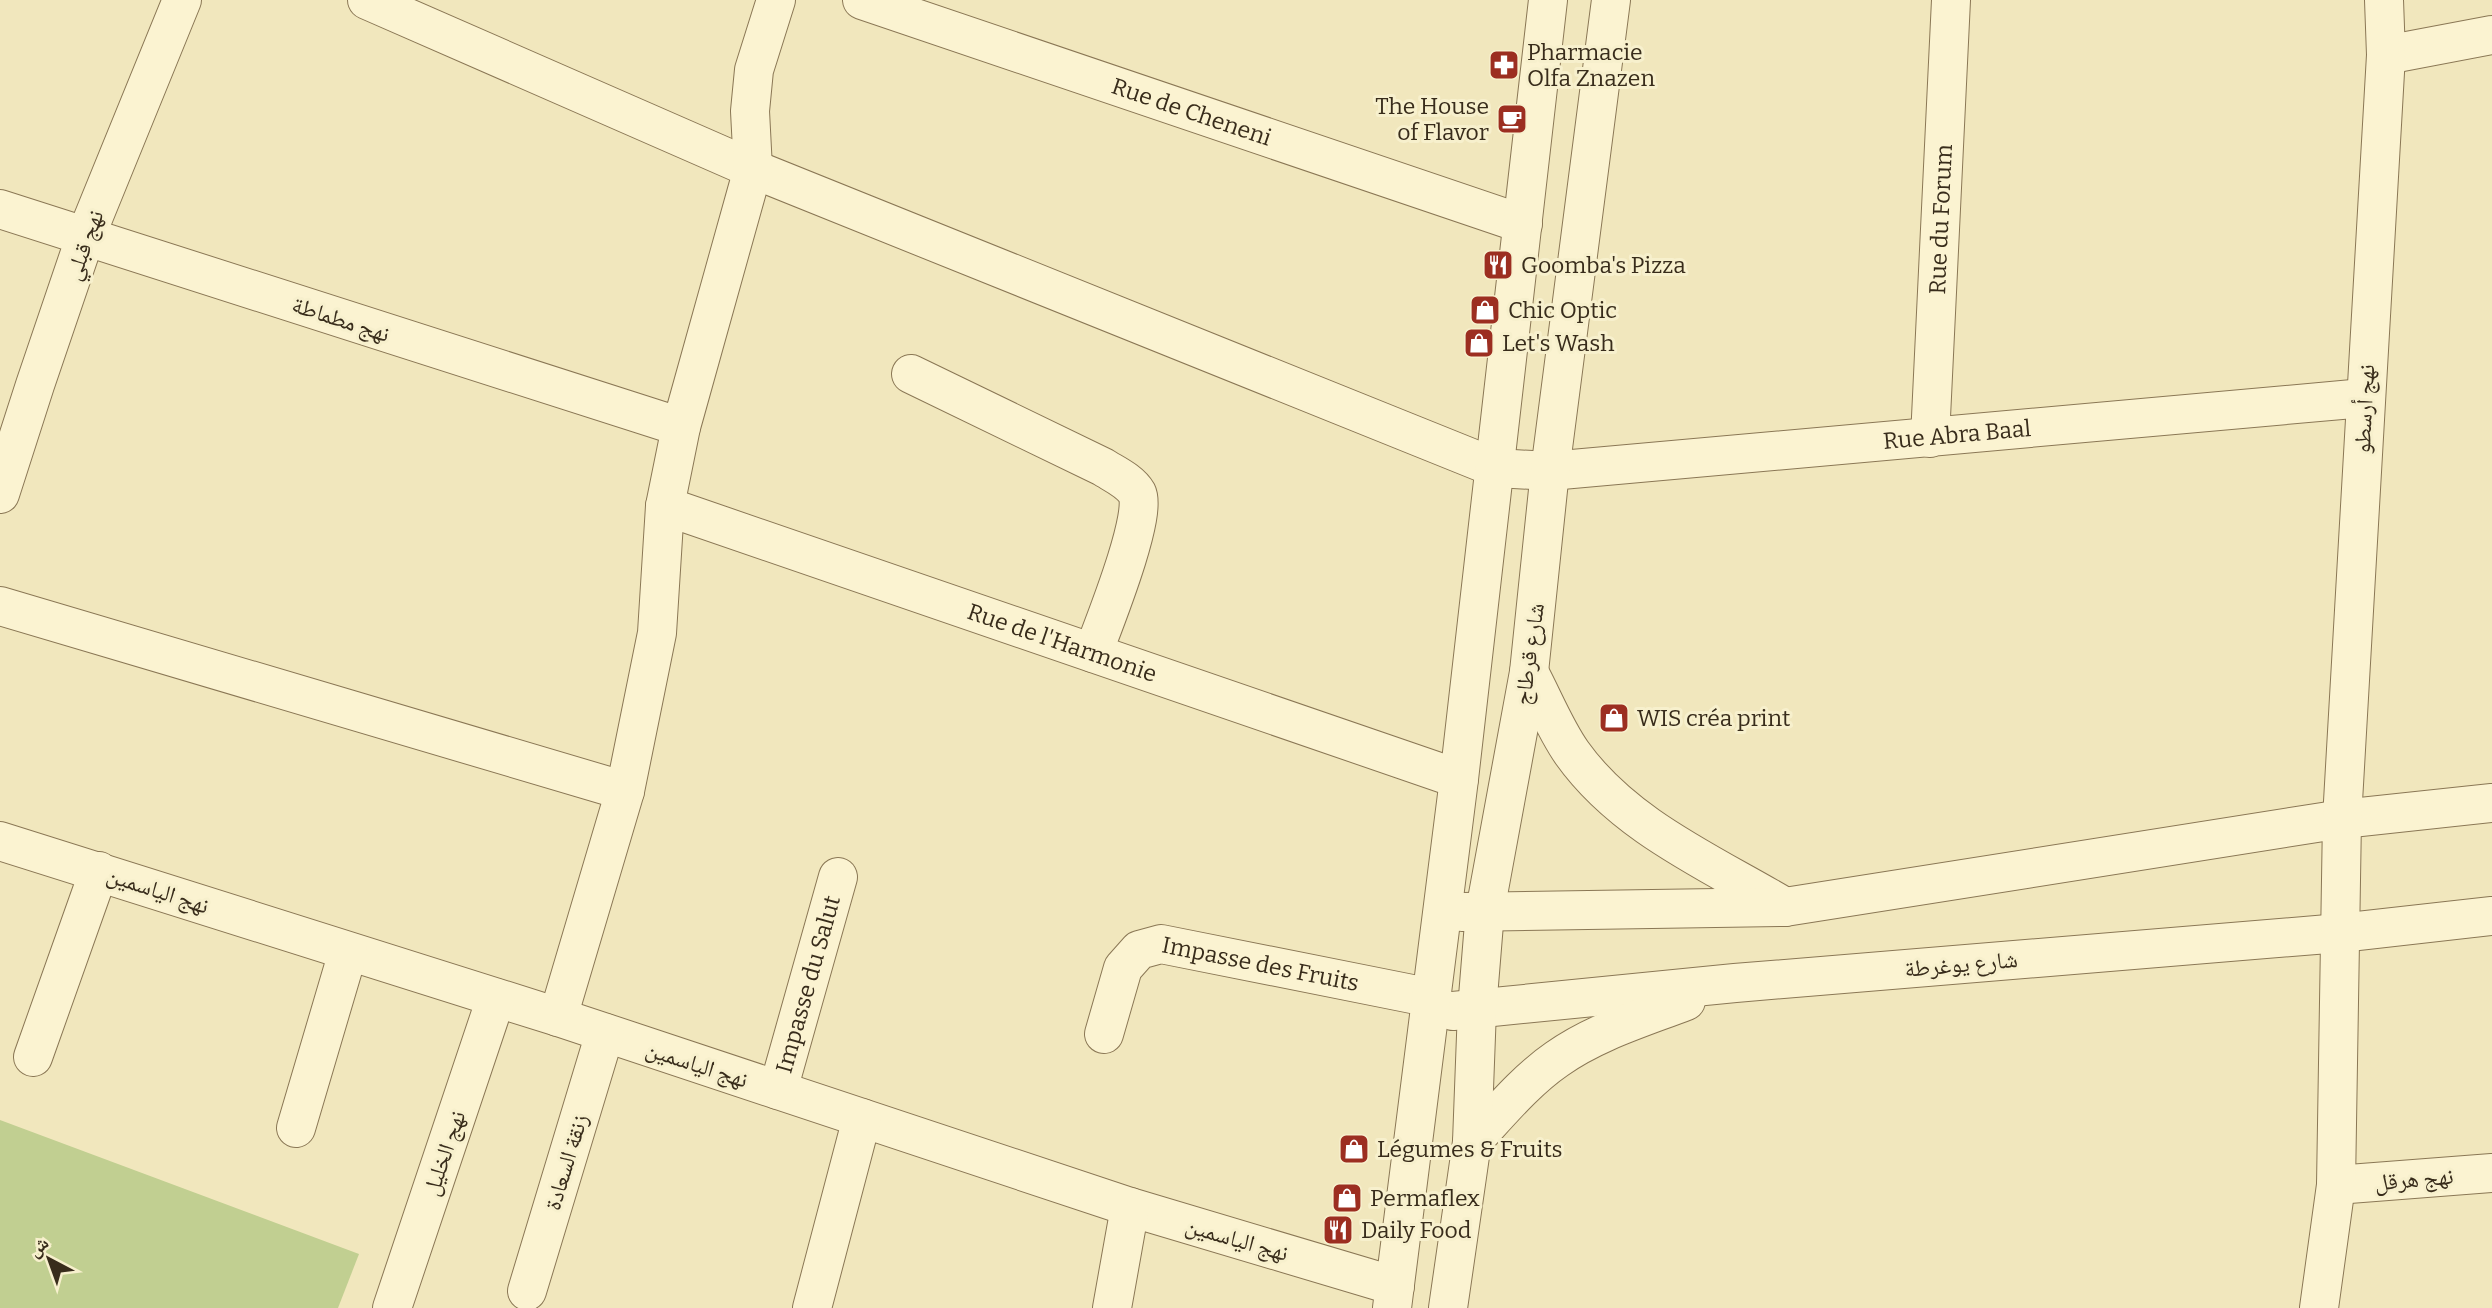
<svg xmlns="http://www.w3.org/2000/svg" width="2492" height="1308" viewBox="0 0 2492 1308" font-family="Bitter,'Noto Naskh Arabic',serif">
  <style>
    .green { fill: #c1cf91 }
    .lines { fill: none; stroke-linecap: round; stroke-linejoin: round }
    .minor-casing { stroke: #8a7755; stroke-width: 40 }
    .minor { stroke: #fbf3d1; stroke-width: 38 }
    .labels { text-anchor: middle; stroke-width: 6; stroke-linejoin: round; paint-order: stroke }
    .poi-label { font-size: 23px; fill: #382c1b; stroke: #f7f0cd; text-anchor: start }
    .street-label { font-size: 23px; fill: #382c1b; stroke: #f7f0cd }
  </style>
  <rect width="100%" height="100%" fill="#f1e7bd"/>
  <polygon class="green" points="0,1120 359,1254 338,1308 0,1308"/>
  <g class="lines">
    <g class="minor-casing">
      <g id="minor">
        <path id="s1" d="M367,0L753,169L1496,468L1550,471L2364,398"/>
        <path id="s2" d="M862,0L1523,224"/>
        <polyline points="2386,55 2492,35"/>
        <polyline points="0,209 681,427"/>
        <path d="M911,374L1103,467C1114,474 1130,481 1137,493C1148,515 1103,626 1093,653"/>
        <path id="s3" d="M1930,438L1951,0"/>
        <polyline points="0,494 35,385 85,238 182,0"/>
        <path id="s4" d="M665,506L1459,779"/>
        <polyline points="0,606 625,791"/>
        <path d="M1529,672C1543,698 1555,729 1572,753C1624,826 1711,863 1785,907"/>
        <polyline points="0,841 558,1017 1130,1207 1395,1286"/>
        <polyline points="1462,912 1785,907 2342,819 2492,803"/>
        <polyline points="1453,1011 1735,983 2340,933 2492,916"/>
        <polyline points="558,1017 625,791 657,633 665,506 681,427 753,169 750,111 754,70 776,0"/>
        <path id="s5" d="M1104,1034L1123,968L1139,950L1161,944L1432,998"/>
        <polyline points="33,1057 99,871"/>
        <path id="s6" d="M778,1090L838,877"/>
        <polyline points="296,1128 348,952"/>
        <path d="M1472,1142C1499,1113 1525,1081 1557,1059C1595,1032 1642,1018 1686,1001"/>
        <polyline points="2336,1185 2492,1173"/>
        <polyline points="527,1291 605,1033"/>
        <polyline points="392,1308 496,998"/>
        <polyline points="812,1308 862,1118"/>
        <polyline points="1112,1308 1130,1207"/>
        <polyline points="1392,1308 1459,779 1548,0"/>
        <polyline points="1448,1308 1472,1142 1477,1009 1485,911 1529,672 1550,471 1611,0"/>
        <polyline points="2319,1308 2336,1185 2342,819 2386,55 2384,0"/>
      </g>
    </g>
    <use href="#minor" class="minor"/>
  </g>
  <defs>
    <g id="pharmacy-square" transform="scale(1.575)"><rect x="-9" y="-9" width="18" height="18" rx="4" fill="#9c2e21" stroke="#f7f0cd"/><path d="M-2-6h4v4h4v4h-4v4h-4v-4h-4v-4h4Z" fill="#fff"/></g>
    <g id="cafe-square" transform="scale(1.575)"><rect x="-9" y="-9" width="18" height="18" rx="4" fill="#9c2e21" stroke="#f7f0cd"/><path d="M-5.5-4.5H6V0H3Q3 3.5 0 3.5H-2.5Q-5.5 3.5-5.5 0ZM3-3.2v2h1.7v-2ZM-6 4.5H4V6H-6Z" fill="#fff"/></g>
    <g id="restaurant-square" transform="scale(1.575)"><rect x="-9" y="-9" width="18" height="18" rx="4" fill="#9c2e21" stroke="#f7f0cd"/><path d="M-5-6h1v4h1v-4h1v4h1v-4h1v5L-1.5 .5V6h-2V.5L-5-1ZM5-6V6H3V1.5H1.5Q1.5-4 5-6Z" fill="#fff"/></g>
    <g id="shop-square" transform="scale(1.575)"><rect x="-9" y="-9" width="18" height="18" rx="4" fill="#9c2e21" stroke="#f7f0cd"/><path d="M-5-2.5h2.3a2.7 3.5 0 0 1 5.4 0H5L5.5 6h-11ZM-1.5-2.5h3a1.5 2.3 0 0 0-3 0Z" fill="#fff"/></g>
  </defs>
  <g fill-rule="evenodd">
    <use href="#pharmacy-square" x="1504" y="65"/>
    <use href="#cafe-square" x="1512" y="119"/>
    <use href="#restaurant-square" x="1498" y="265"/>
    <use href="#shop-square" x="1485" y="310"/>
    <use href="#shop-square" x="1479" y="343"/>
    <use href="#shop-square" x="1614" y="718"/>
    <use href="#shop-square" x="1354" y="1149"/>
    <use href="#shop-square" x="1347" y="1198"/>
    <use href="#restaurant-square" x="1338" y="1230"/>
  </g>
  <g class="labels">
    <g class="poi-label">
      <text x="1527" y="60">Pharmacie<tspan x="1527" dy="26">Olfa Znazen</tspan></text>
      <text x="1489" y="114" text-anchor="end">The House<tspan x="1489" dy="26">of Flavor</tspan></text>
      <text x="1521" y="273">Goomba's Pizza</text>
      <text x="1508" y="318">Chic Optic</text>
      <text x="1502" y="351">Let's Wash</text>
      <text x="1637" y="726">WIS créa print</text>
      <text x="1377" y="1157">Légumes &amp; Fruits</text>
      <text x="1370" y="1206">Permaflex</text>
      <text x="1361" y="1238">Daily Food</text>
    </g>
    <g class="street-label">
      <text dy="8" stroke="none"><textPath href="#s2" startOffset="348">Rue de Cheneni</textPath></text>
      <text dy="8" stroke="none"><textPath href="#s3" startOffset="219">Rue du Forum</textPath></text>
      <text transform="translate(84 245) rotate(-70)" y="8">نهج قبلي</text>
      <text transform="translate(341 319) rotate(18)" y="8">نهج مطماطة</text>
      <text transform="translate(2364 409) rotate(-87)" y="8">نهج أرسطو</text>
      <text dy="8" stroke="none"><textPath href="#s1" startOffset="1685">Rue Abra Baal</textPath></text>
      <text dy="8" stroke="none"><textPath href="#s4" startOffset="420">Rue de l'Harmonie</textPath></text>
      <text transform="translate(1529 654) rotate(-82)" y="8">شارع قرطاج</text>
      <text transform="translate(158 890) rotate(18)" y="8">نهج الياسمين</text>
      <text transform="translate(1961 964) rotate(-5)" y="8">شارع يوغرطة</text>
      <text dy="8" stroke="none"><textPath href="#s5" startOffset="217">Impasse des Fruits</textPath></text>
      <text dy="8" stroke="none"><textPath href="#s6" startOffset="110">Impasse du Salut</textPath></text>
      <text transform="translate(697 1064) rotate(18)" y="8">نهج الياسمين</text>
      <text transform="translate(444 1153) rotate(-71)" y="8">نهج الخليل</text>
      <text transform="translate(566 1162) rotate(-73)" y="8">زنقة السعادة</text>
      <text transform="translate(2414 1179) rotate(-5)" y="8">نهج هرقل</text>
      <text transform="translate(1237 1239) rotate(16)" y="8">نهج الياسمين</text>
    </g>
  </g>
  <g transform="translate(49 1259) rotate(319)" stroke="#f7f0cd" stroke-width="5" paint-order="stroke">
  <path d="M0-5L12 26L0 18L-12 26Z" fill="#382c1b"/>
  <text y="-10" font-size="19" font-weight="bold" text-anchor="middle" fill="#382c1b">ش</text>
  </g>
</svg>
